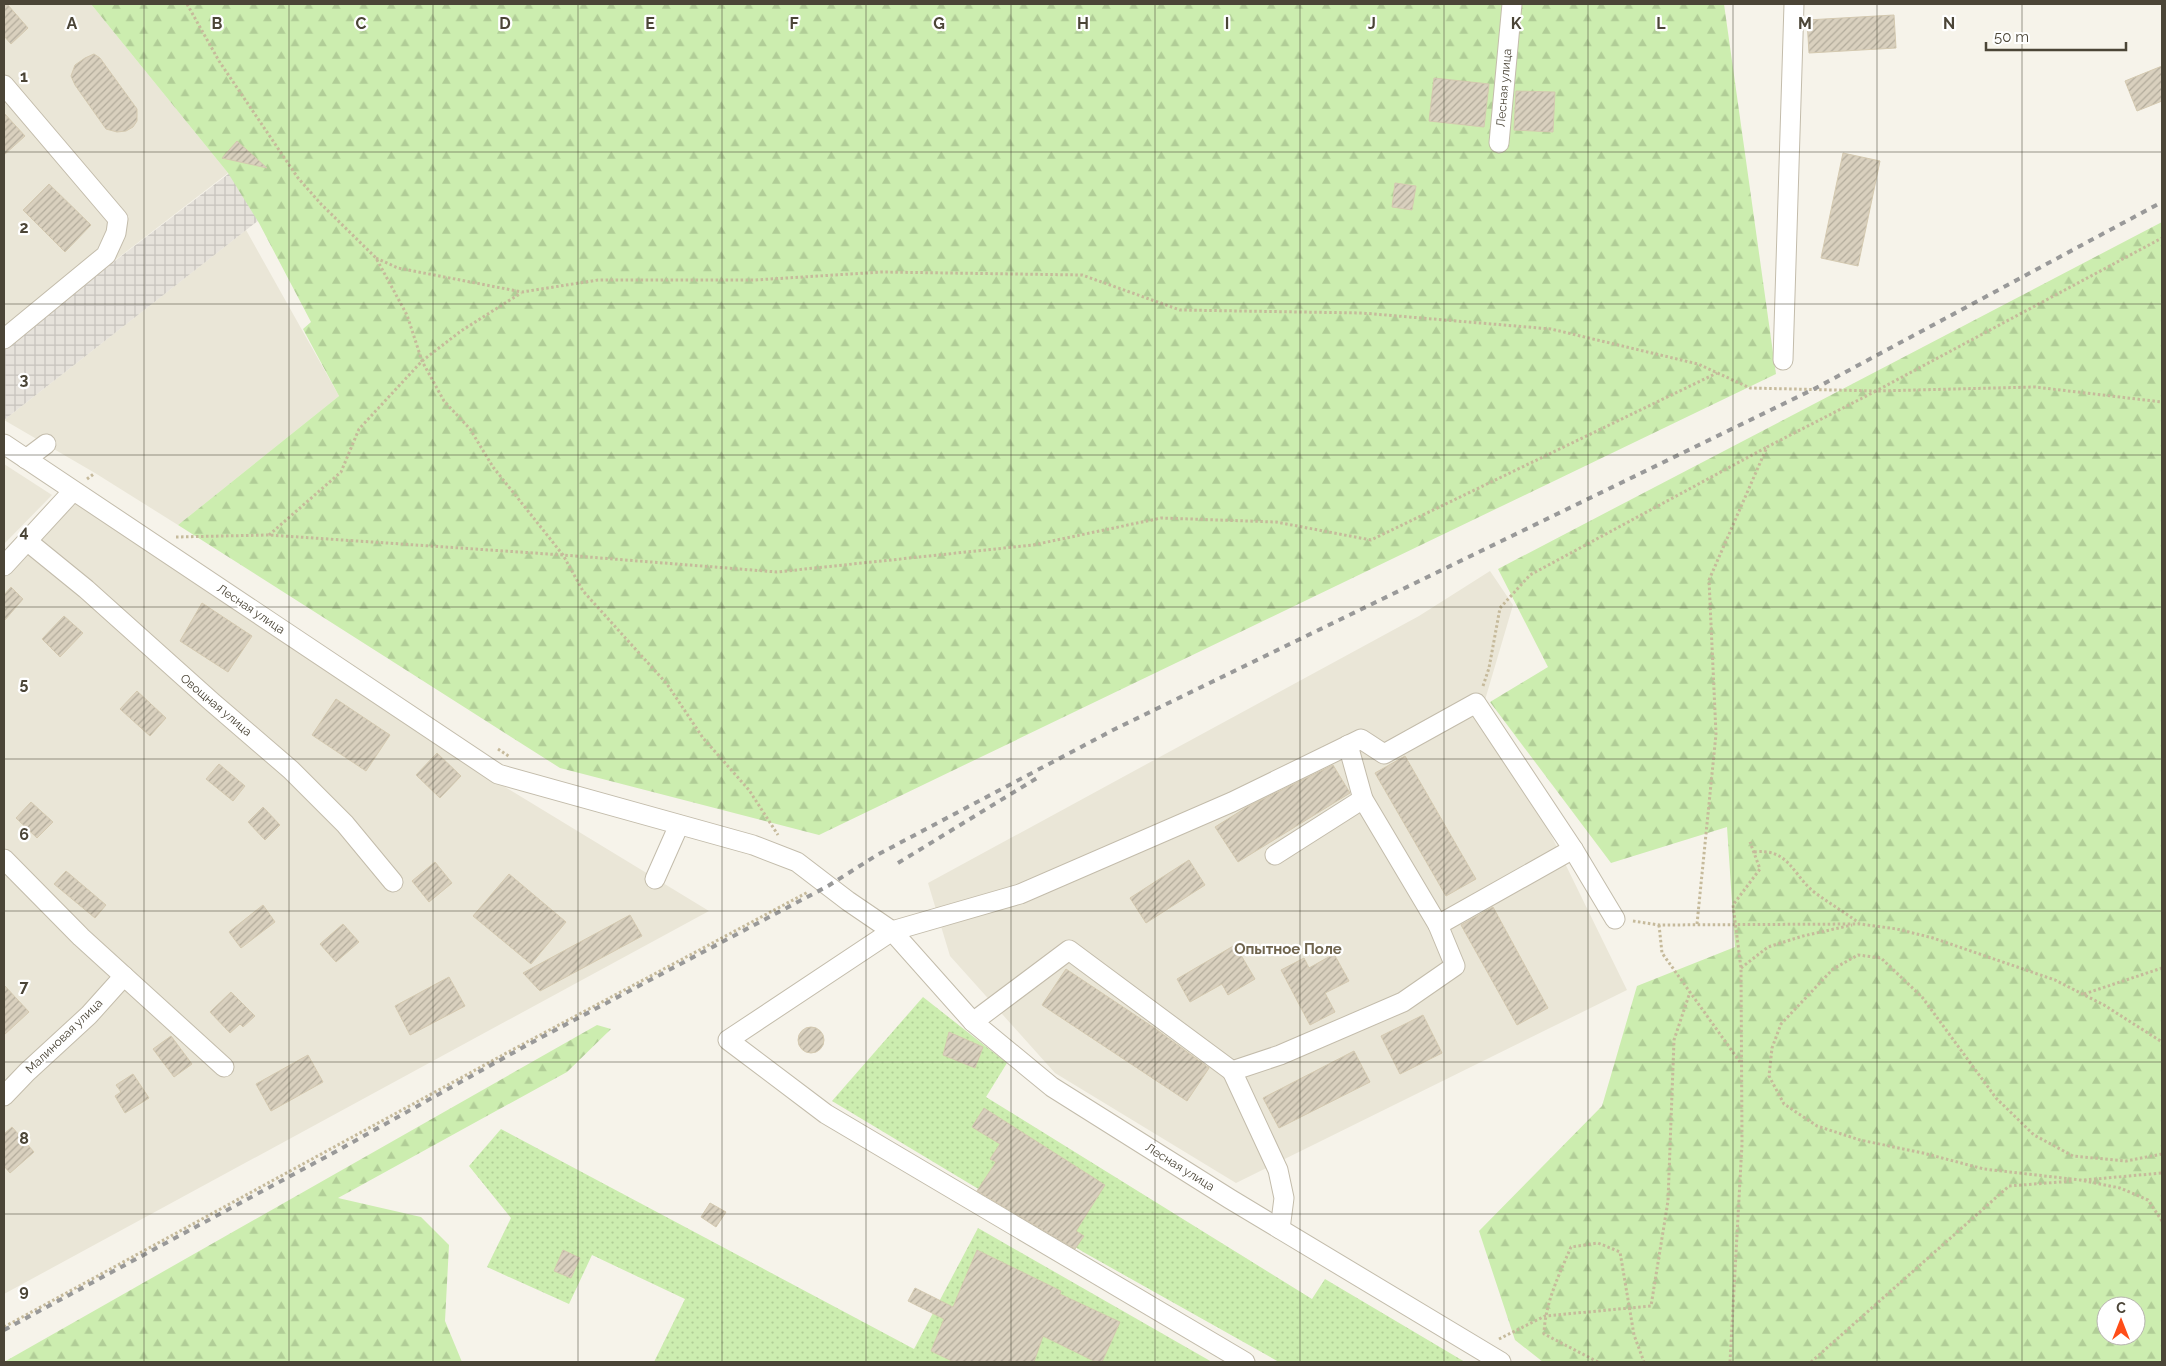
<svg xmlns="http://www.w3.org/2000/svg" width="2166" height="1366" viewBox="0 0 2166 1366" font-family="Raleway,sans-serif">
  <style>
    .residential { fill: #eae6d7 }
    .industrial { fill: url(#industrial-grid) }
    .forest { fill: url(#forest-firs); fill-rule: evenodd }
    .park { fill: url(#park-dots) }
    .building { fill: url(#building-hatch); stroke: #d4c9b0 }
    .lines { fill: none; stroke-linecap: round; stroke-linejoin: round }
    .minor-casing { stroke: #c3bcab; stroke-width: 21 }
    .path { stroke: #c6ba9b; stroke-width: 3; stroke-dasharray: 2.5 2.5; stroke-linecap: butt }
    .minor { stroke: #fff; stroke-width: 19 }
    .rail { stroke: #999; stroke-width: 4; stroke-dasharray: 6 6; stroke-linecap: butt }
    .grid { fill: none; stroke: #4b4537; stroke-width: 1; stroke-opacity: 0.55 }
    .labels { text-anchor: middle; stroke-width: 4.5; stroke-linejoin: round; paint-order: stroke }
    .street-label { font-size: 12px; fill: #4b4537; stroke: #fff }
    .quarter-label { font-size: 15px; font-weight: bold; fill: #6f644d; stroke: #fff }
    .grid-label { font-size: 16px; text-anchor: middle; font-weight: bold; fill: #4b4537; stroke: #fff; stroke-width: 4.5; stroke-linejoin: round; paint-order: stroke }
  </style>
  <defs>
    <pattern id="industrial-grid" width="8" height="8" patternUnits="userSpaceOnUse" patternTransform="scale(1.25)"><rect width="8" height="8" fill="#e6e2db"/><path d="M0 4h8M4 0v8" fill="none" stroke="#c7c3bd"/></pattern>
    <pattern id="forest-firs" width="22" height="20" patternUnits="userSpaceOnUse" patternTransform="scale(1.25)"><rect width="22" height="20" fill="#ccedaf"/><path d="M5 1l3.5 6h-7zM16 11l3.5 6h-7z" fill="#b1cd97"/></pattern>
    <pattern id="park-dots" width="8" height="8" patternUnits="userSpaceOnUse" patternTransform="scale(1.25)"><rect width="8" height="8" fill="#ccedaf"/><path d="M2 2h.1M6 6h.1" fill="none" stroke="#b1cd97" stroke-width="1.8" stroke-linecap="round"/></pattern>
    <pattern id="building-hatch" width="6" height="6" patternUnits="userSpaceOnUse" patternTransform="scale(1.25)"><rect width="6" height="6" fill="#d9d0be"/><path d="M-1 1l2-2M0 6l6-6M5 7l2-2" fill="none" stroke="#b2ab9b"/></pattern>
  </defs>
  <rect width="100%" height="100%" fill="#f6f3ea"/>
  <g class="residential">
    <polygon points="4,4 91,4 228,173 4,346"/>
    <polygon points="246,230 339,396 178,525 95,473 4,420"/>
    <polygon points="4,464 52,495 4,544"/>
    <polygon points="75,497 492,779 709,911 4,1294 4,571"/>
    <polygon points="1490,571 1513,605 1485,700 1627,990 1236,1183 1055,1073 950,956 928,883 1419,616"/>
  </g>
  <polygon class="industrial" points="240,165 273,209 4,420 4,346"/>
  <g class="forest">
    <polygon points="91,4 1724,4 1776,374 819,835 560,768 178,525 339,396 303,329 311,322 259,223 228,173"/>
    <path d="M2162,222V1362H1543L1515,1340L1479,1231L1602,1106L1637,986L1735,947L1727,827L1611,863L1490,702L1548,667L1498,569ZM2106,1306H2136V1336H2106Z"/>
    <polygon points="597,1025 611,1029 567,1072 338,1198 421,1217 449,1245 445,1321 462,1362 4,1362"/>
  </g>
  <g class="park">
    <polygon points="923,997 1007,1063 986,1097 1312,1299 1325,1279 1465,1362 1279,1362 1085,1253 832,1101"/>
    <polygon points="501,1129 914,1349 978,1228 1212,1362 654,1362 685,1299 592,1255 569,1304 487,1267 511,1218 469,1166"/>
  </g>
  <g class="building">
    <polygon points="4,4 7,4 28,28 11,44 4,36"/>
    <polygon points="1894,15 1896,48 1809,53 1807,20"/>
    <polygon points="94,54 100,58 137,109 137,121 133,127 126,131 117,132 106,129 75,85 71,76 75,65 85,58"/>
    <polygon points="2162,66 2162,101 2137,111 2125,81"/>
    <polygon points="1434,78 1489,84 1484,127 1429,121"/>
    <polygon points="1516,91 1555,92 1553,132 1514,130"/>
    <polygon points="4,113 25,136 4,155"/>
    <polygon points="237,141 267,168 222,158"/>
    <polygon points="1843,153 1880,161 1858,266 1821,258"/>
    <polygon points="1395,183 1416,186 1412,210 1392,207"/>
    <polygon points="49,184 91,225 65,252 23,210"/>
    <polygon points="11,587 23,599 4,621 4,595"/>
    <polygon points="202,603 252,636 228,672 180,641"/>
    <polygon points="64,616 83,633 60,657 42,639"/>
    <polygon points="137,691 166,718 150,736 120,709"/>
    <polygon points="336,699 390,735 366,771 312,735"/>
    <polygon points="437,753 461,776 440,798 416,775"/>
    <polygon points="1405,756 1476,879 1446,896 1375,773"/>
    <polygon points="219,764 245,786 233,801 206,779"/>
    <polygon points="1333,765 1350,793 1238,862 1215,827 1247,807"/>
    <polygon points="31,802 53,822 37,838 16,818"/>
    <polygon points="263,807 280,825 265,840 248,822"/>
    <polygon points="1189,860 1205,885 1146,923 1130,898"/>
    <polygon points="435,862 452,883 429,902 412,881"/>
    <polygon points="66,871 106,905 95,918 54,884"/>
    <polygon points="509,874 566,922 531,964 473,916"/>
    <polygon points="263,905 275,922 241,948 229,932"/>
    <polygon points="1493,907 1548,1008 1517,1025 1461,925"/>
    <polygon points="630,915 642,936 540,991 523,973"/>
    <polygon points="343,924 359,942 336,962 320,944"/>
    <polygon points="1235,945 1255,979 1228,995 1222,984 1190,1002 1177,979"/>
    <polygon points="1334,954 1349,981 1325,993 1335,1012 1310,1025 1281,970 1304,958 1309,968"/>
    <polygon points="1066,969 1153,1027 1209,1068 1187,1101 1042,1005"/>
    <polygon points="449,977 465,1006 410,1035 395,1006"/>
    <polygon points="4,985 29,1012 4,1035"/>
    <polygon points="231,992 255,1016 243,1027 240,1024 230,1033 210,1012"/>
    <polygon points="1423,1015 1442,1053 1400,1074 1381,1036"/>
    <circle cx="811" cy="1040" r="13"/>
    <polygon points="949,1032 983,1047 975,1068 943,1055"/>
    <polygon points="171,1036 192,1064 174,1077 153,1049"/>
    <polygon points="1354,1051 1370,1082 1279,1128 1263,1098"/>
    <polygon points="308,1055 323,1082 271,1111 256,1084"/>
    <polygon points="133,1074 149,1098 125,1113 115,1096 121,1092 116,1085"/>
    <polygon points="984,1108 1105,1185 1076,1231 1084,1236 1075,1249 977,1191 996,1162 990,1159 1000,1144 972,1127"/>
    <polygon points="12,1127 34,1152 10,1173 4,1166 4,1134"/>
    <polygon points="710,1203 726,1212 716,1227 701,1217"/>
    <polygon points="563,1250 580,1258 571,1278 554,1271"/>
    <polygon points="977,1250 1061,1291 1060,1294 1120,1322 1102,1362 1096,1362 1043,1336 1034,1362 954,1362 931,1351 944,1319 908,1301 915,1288 953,1307"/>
  </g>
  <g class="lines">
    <g class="minor-casing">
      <g id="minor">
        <polyline points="4,85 118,219 116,233 106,255 4,339"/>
        <polyline points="1499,143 1512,4"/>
        <polyline points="1783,360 1794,4"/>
        <polyline points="4,444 498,774 753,845 797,862 848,901 892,931 973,1022 1052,1087 1230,1199 1501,1362"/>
        <polyline points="26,459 46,444"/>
        <polyline points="27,541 86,589 212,702 291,770 345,824 393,882"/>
        <polyline points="4,566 73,491"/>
        <polyline points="1348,745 1363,799 1438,925"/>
        <polyline points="1275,855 1363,799"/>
        <polyline points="4,859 81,937 224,1067"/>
        <polyline points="655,879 679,825"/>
        <polyline points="973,1022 1069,950 1232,1071 1280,1055 1403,1002 1455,966 1438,925 1573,849"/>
        <polyline points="1232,1071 1278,1170 1284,1198 1280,1229"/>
        <polyline points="4,1096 27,1072 89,1015 124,976"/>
        <polyline points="1245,1362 826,1114 728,1040 892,931 1020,894 1232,802 1361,739 1384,754 1476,703 1573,849 1615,919"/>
      </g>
    </g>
    <g class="path">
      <polyline points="187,4 219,61 298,178 321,204 376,258 407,315 422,361 444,401 470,429 493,467 563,555 583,591 667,684 703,738 749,790 778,835"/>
      <polyline points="376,258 398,268 522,292 598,280 755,280 882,272 1082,275 1180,310 1362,313 1551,329 1698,364 1750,388 1876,391 2162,238"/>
      <polyline points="87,479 95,473"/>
      <polyline points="269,535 341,472 359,429 422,361 461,331 521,293"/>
      <polyline points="176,537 269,535 563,555 777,572 1033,545 1161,518 1276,522 1371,540 1717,373"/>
      <polyline points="1483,686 1489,668 1500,608 1530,575 1767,447"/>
      <polyline points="498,749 510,757"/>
      <path d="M1754,852C1789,848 1792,874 1814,892C1829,903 1844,912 1859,923"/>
      <polyline points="1633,921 1659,925 1860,924 1897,929 1933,938 2055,980 2104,1005 2162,1042"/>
      <polyline points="1697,924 1716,734 1709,580 1767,447 1876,391 2035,387 2162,402"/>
      <polyline points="1659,925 1662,953 1740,1062"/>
      <polyline points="1741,968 1768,947 1803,936 1852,925"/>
      <polyline points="2084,994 2162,968"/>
      <polyline points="2162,1154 2126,1161 2073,1156 2034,1135 1996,1098 1922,997 1881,958 1858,955 1833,969 1781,1024 1772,1048 1769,1076 1784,1104 1817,1126 1860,1140 1923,1153 1984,1169 2080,1180 2120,1188 2148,1200 2162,1221"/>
      <polyline points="2084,1180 2162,1173"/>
      <polyline points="4,1327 512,1050 808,892"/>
      <polyline points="1499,1339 1545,1316 1651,1306 1668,1201 1674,1040 1690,992"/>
      <path d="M1598,1362L1544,1334C1545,1303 1559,1275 1571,1247L1598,1243L1620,1252L1634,1335L1644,1362"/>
      <polyline points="1730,1362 1742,1144 1741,968 1733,905 1760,869 1750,842"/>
      <polyline points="1811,1362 2009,1186 2073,1181"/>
    </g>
    <use href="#minor" class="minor"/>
    <g class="rail">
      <polyline points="898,863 1037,778"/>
      <polyline points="4,1330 335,1152 527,1045 828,886 877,855 1115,729 1814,389 2162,202"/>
    </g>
  </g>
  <path class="grid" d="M144,4V1362M289,4V1362M433,4V1362M578,4V1362M722,4V1362M866,4V1362M1011,4V1362M1155,4V1362M1300,4V1362M1444,4V1362M1588,4V1362M1733,4V1362M1877,4V1362M2022,4V1362M4,152H2162M4,304H2162M4,455H2162M4,607H2162M4,759H2162M4,911H2162M4,1062H2162M4,1214H2162"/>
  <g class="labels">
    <g class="street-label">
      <text transform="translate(1504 88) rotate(-85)" y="4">Лесная улица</text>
      <text transform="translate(251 609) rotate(34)" y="4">Лесная улица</text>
      <text transform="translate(216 705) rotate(40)" y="4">Овощная улица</text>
      <text transform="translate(64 1036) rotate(-44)" y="4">Малиновая улица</text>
      <text transform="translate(1180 1167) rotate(32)" y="4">Лесная улица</text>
    </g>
    <g class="quarter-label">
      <text x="1288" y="954">Опытное Поле</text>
    </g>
  </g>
  <g class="grid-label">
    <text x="72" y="29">A</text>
    <text x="217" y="29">B</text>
    <text x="361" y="29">C</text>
    <text x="505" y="29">D</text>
    <text x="650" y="29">E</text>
    <text x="794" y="29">F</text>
    <text x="939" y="29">G</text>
    <text x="1083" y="29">H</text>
    <text x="1227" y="29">I</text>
    <text x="1372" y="29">J</text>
    <text x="1516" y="29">K</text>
    <text x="1661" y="29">L</text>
    <text x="1805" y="29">M</text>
    <text x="1949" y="29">N</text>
    <text x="24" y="82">1</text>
    <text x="24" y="233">2</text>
    <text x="24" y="385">3</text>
    <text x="24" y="537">4</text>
    <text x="24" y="689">5</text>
    <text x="24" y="840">6</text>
    <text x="24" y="992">7</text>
    <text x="24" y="1144">8</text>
    <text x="24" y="1296">9</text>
  </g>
  <rect width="2166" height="1366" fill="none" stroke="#4b4537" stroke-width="10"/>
  <g transform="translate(2121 1321)"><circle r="24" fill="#ffffff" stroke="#b7b5af"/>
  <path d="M0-4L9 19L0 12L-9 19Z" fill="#ff4d18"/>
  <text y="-8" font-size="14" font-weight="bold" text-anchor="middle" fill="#4b4537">С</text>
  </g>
  <path d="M1986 42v8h140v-8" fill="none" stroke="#4b4537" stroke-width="2.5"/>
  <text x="1994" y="42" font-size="15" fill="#4b4537" stroke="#ffffff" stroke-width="4" paint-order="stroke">50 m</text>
</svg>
